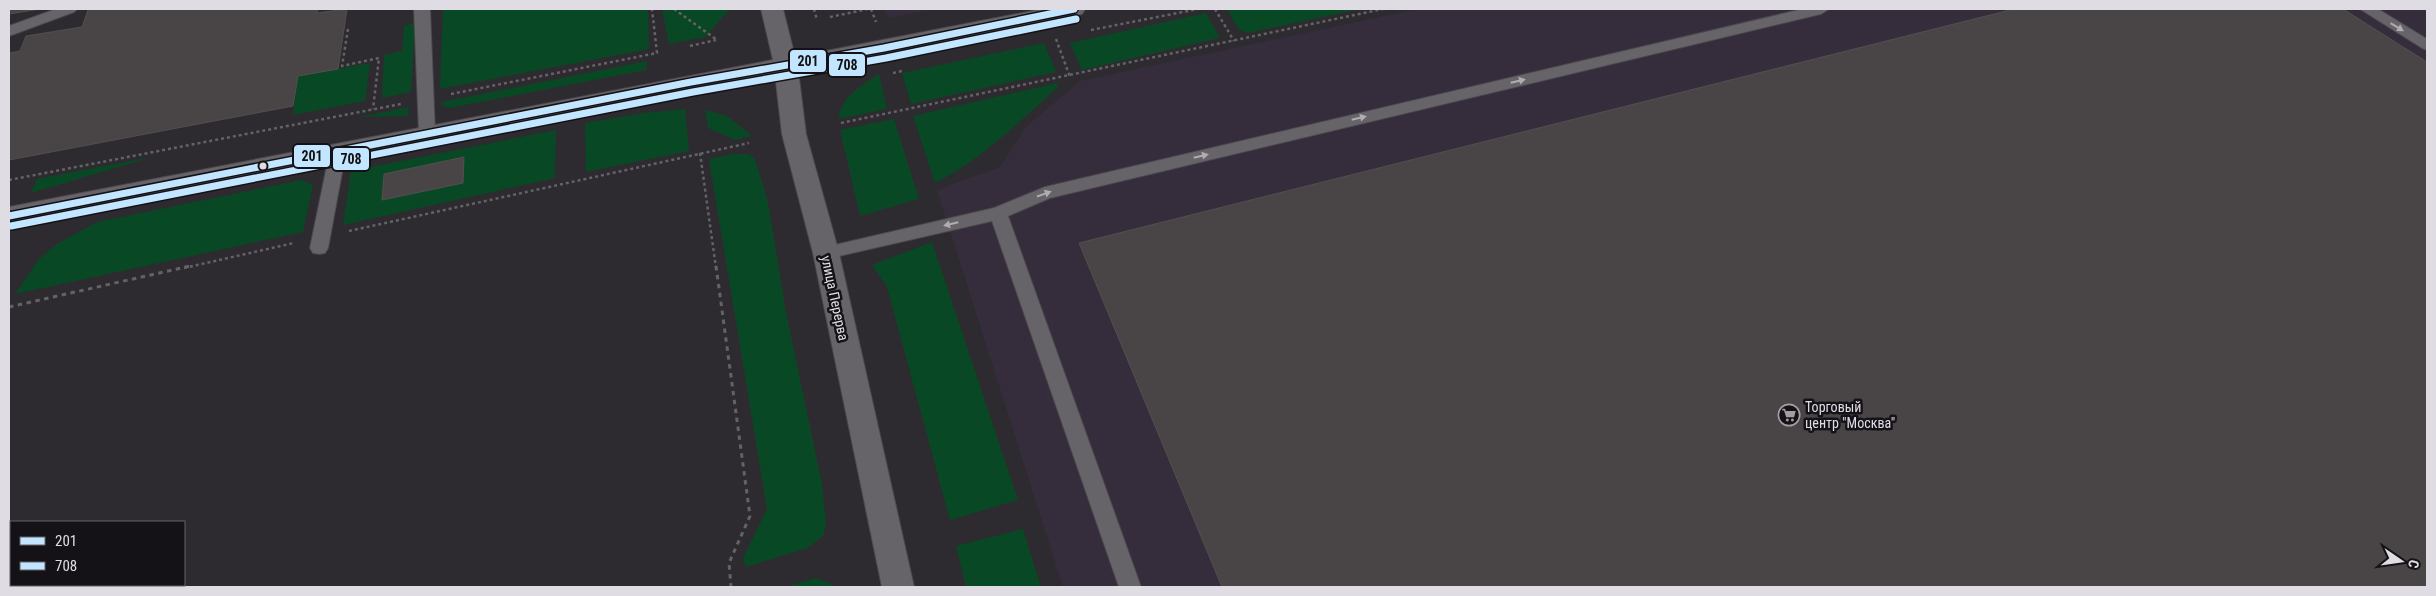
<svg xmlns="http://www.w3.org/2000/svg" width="2436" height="596" viewBox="0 0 2436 596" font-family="'Roboto Condensed',sans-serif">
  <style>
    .built { fill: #352d3b }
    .green { fill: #094825; fill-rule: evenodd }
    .building { fill: #494546; stroke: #534f50 }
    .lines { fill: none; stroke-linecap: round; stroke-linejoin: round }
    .service-casing { stroke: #4b484d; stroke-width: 2 }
    .tertiary-casing { stroke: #4b484d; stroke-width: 2 }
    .path-far1 { stroke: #656266; stroke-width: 2.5; stroke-dasharray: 3 3; stroke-linecap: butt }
    .path { stroke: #656266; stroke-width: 3; stroke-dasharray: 4.5 4.5; stroke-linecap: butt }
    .service { fill: #676469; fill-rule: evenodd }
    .tertiary { fill: #676469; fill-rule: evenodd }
    .bus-1-casing { stroke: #151217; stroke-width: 10 }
    .bus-2-casing { stroke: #151217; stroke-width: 10 }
    .bus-1 { stroke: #c2e6ff; stroke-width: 7 }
    .bus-2 { stroke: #c2e6ff; stroke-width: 7 }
    .oneway { fill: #b0acb2 }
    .bus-dot { fill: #e0dce3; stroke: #151217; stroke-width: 2 }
    .labels { text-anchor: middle; stroke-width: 5; stroke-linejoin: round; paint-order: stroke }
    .street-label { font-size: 14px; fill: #e0dce3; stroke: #151217 }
    .poi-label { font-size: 14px; fill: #e0dce3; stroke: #151217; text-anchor: start }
    .line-badge { stroke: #151217; stroke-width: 2 }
    .pale-badge-label { font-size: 14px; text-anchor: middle; font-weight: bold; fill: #111 }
  </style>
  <rect width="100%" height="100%" fill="#2e2b30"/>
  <g class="built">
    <polygon points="885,9 934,9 888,18"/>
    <polygon points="1418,9 2427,9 2427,587 1063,587 937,190 1000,167 1026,127 1080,81"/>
  </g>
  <g class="green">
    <polygon points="443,9 648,9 649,49 440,89"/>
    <polygon points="662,9 730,9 705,37 669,44"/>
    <polygon points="1227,9 1360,9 1248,33 1239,30"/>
    <polygon points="1206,13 1220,38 1082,70 1070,43"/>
    <polygon points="415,23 411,92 382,98 384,55 402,51 404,26"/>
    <polygon points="1044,43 1056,72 911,104 902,73"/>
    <polygon points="647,61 646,70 450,108 443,106 441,102"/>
    <polygon points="370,63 365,101 293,115 298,76"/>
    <path d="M879,74L887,109L839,119C840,97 862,85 879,74Z"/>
    <path d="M1058,83L1057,88C1019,122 981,160 935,183L913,116Z"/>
    <polygon points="409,107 407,116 359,117"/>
    <polygon points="685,109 689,151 586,172 585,123 644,113"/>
    <polygon points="705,110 727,116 752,136 735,140 708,128"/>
    <polygon points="894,119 919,199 860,216 840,130"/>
    <path d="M556,130L555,178L343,225L351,171ZM464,157L463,183L382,200L384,174Z"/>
    <polygon points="734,154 749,154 755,159 768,202 786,312 822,484 826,524 823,536 808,548 746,567 743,558 767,509 709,159"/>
    <polygon points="152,157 31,193 37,179"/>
    <polygon points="302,180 313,185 303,232 15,294 39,259 57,244 97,222"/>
    <polygon points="932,242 1018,500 950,520 887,287 872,265"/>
    <polygon points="1023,529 1041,587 966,587 956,546"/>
    <polygon points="816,578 832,584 834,587 785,587"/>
  </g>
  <g class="building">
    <polygon points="9,9 40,9 9,14"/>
    <polygon points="318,9 317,13 347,9 338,69 298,76 293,106 9,160 9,53 20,51 26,36 82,27 88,10 93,9"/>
    <polygon points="2014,9 2343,9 2427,62 2427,587 1222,587 1079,243"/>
    <polygon points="464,157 463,183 382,200 384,174"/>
  </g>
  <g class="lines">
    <g class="service-casing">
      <g id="service">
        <polygon points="56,9 77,9 74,12 9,36 9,26"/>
        <polygon points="414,9 430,9 435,133 433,137 421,137 419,133"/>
        <polygon points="1803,9 1829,9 1821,14 1050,198 1008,216 1141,587 1119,587 992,221 826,259 820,258 817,253 820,248 826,247 994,208 1045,187"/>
        <polygon points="2360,9 2378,9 2427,39 2427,50 2422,48"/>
        <polygon points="338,145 344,147 346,151 328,248 325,253 319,254 313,253 310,248 330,151 332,147"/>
      </g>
    </g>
    <g class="tertiary-casing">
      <polygon id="tertiary" points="761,9 783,9 795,57 1043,9 1085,9 1082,14 1074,16 798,70 806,134 839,253 914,587 882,587 813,253 782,134 775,74 9,225 9,207 773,60"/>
    </g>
    <g class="path-far1">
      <polyline points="674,9 717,40"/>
      <polyline points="814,9 817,20"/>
      <polyline points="871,9 876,22"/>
      <polyline points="1215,9 1234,41"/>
      <polyline points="830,17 868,9"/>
      <polyline points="348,29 342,66 379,58 373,109"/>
      <polyline points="1091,30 1198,9"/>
      <polyline points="1056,39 1070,77"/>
      <polyline points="690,46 716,40"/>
      <polyline points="893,73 902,71"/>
      <polyline points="451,94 657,53 652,9"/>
      <polyline points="841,123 1383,9"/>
      <polyline points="700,153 716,268"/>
      <polyline points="9,180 401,104"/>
      <polyline points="349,231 749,143"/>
      <polyline points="184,268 294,243"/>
    </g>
    <g class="path">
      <polyline points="716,266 750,516 729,563 731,587"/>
      <polyline points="9,307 190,266"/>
    </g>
    <use href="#service" class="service"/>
    <use href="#tertiary" class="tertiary"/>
    <g class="bus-1-casing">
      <polyline id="bus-1" points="9,216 691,82 884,48 1074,9"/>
    </g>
    <g class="bus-2-casing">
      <polyline id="bus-2" points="11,226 693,92 886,58 1076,19"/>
    </g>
    <use href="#bus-1" class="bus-1"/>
    <use href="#bus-2" class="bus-2"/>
  </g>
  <defs><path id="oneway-solid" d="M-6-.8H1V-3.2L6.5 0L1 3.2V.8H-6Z" transform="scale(1.25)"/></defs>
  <g class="oneway">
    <use href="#oneway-solid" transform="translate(2397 27) rotate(31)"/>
    <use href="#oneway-solid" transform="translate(1518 81) rotate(-13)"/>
    <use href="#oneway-solid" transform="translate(1359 118) rotate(-13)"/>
    <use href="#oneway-solid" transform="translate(1201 156) rotate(-13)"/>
    <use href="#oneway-solid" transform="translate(1044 194) rotate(-19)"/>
    <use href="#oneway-solid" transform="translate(951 224) rotate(167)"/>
  </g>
  <defs>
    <g id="supermarket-ring" transform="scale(1.125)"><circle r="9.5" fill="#151217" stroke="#a29ea4" stroke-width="1.5"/><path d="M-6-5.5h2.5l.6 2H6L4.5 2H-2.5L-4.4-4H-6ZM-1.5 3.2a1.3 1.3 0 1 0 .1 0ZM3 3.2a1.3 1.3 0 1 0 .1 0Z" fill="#a29ea4"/></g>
  </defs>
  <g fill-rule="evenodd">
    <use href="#supermarket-ring" x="1789" y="415"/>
  </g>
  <circle class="bus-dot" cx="263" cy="166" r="4.5"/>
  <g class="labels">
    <g class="street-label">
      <text transform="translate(835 298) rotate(78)" y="5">улица Перерва</text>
    </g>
    <g class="poi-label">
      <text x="1805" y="412">Торговый<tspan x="1805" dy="16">центр "Москва"</tspan></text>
    </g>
  </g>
  <g class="line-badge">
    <rect x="789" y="49" width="38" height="24" rx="5" fill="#c2e6ff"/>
    <rect x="828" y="53" width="38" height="24" rx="5" fill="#c2e6ff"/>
    <rect x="293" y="144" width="38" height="24" rx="5" fill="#c2e6ff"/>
    <rect x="332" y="147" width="38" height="24" rx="5" fill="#c2e6ff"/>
  </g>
  <g class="pale-badge-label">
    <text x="808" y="66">201</text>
    <text x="847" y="70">708</text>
    <text x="312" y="161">201</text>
    <text x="351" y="164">708</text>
  </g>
  <rect width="2436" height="596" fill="none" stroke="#e0dce3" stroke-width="20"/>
  <rect x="10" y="521" width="175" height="65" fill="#151217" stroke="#666369"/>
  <rect x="20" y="537" width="25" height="8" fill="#c2e6ff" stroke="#666369"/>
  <text x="55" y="546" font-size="15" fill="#e0dce3">201</text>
  <rect x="20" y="562" width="25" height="8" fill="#c2e6ff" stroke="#666369"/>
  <text x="55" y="571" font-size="15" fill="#e0dce3">708</text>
  <g transform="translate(2401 561) rotate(103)" stroke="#151217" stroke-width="4" paint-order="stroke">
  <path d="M0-4L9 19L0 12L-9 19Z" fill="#e0dce3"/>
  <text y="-8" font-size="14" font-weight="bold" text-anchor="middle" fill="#e0dce3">С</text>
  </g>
</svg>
